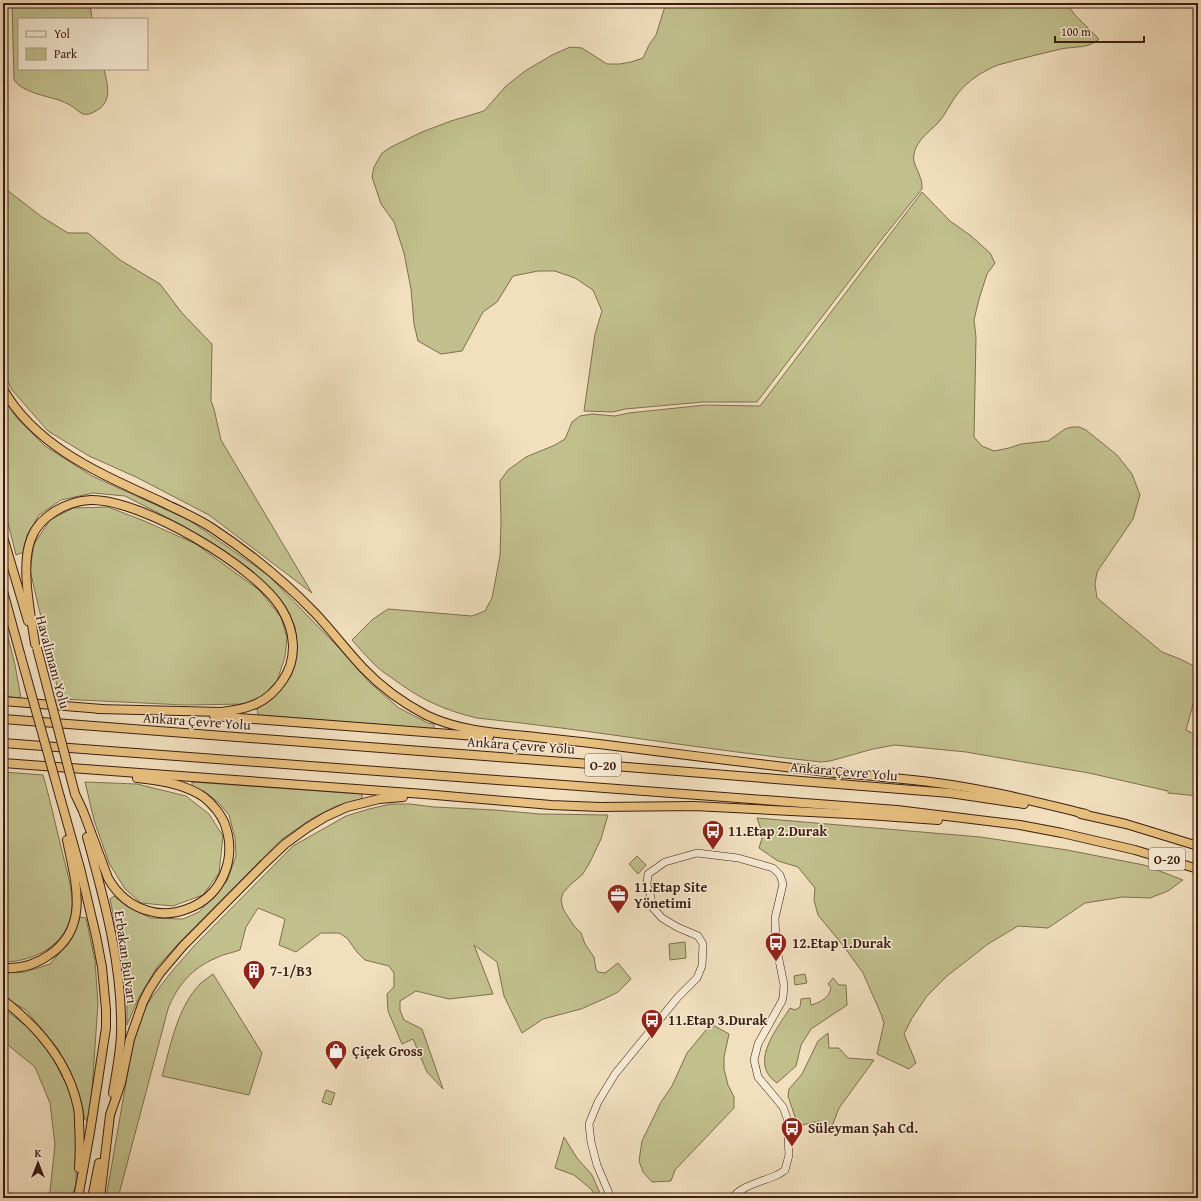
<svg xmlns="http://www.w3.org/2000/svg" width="1201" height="1201" viewBox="0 0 1201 1201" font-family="'Gentium Book Plus',serif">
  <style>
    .green { fill: #c1c08d; stroke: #7f6e4f }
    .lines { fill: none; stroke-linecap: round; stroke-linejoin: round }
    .secondary-casing { stroke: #3d1d11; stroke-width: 8 }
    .highway-casing { stroke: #3d1d11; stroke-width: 10 }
    .secondary { stroke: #f6ead5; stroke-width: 7 }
    .highway { stroke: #e8c07f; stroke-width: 8 }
    .highway-bridge-casing { stroke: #3d1d11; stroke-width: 10; stroke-linecap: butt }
    .highway-bridge { stroke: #e8c07f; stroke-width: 8 }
    .labels { text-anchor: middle; stroke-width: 3; stroke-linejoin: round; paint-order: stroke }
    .shield { fill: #f6ead5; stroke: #745a4c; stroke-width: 1 }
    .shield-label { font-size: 13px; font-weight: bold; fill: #3d1d11 }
    .street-label { font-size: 14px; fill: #3d1d11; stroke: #f6ead5 }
    .poi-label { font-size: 14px; font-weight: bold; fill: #3d1d11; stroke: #f6ead5; text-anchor: start }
  </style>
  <rect width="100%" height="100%" fill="#f1dfbe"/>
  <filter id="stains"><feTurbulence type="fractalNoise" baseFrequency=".005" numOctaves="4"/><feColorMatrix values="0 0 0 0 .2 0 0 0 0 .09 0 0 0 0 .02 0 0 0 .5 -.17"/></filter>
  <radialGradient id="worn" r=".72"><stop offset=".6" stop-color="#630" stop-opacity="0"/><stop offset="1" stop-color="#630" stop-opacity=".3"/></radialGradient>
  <g class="green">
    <path d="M12,3H90L92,19H19V69H104C108,86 113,103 94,112C91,114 86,115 83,114C78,112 74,107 70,105C67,103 62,102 59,100C46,96 22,92 14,80Z"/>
    <path d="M666,3H1066L1075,15L1099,39C1088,49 1075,46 1061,49C1040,54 1019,59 998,65C983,71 969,80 958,93C951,102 946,114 938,123C929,132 916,141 914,154C912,163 918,169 920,177C922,181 922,185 922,189L874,249L757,402H703L625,409L613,412L584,411L595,334L602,311L593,290L575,278L555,271H538L513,276L497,302L483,312L462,351L441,354L418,341L414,324L411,289L404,253L394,222L381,204L372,177L374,167L382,153L391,147L422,132L451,121L484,111L506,86L525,71L552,55L570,47L582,48L607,64H620L631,62L643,58L649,45L656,35Z"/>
    <polygon points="3,187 42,217 68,233 88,233 120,260 160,284 182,313 212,344 211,401 214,409 221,440 312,593 209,515 136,477 89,456 48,431 12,390 3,372"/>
    <path d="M922,192L950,221L970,235L990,253L995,263L987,274L979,299L974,320L976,337L974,437L982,446L994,451L1009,448L1021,444L1048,441L1065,429L1072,427H1079L1086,430L1117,455L1132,474L1140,495L1133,519L1097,572L1095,584L1097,598L1162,652L1180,659L1198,668V686L1186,730L1198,736V796L1168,793V791L1089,773L1012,760L966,752L895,745L873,749L830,761L821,762C706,750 592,730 477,718C443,710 420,699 392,678C386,674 380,670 375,665C367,657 359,648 352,640L373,619L388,609L472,616L485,611L492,598L500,556L501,521L500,481L508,470L526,457L555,445L565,439L572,422L580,416L592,414L615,416L629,413L705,405L760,406Z"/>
    <polygon points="3,396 16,417 45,446 92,476 189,520 268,575 341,650 370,683 399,708 428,723 434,724 434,729 258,715 257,708 288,678 296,655 295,627 275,593 227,553 182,525 125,496 93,493 61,500 39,515 27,535 24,552 16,555 3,503"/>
    <polygon points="108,507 142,520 196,544 259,590 281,617 287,638 285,657 277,681 264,695 246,704 184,705 60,699 30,570 34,544 50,520 73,508"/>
    <polygon points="3,617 15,665 21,698 3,696"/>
    <path d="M3,772L43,775C50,799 55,823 61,847C65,865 74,892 72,910C69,944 34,962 3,962Z"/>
    <polygon points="85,782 137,784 186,796 209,814 223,836 219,873 203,895 173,906 141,903 125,889 109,863 94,820"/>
    <polygon points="192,782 362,794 362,799 336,806 311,819 281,840 179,943 157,967 138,999 127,1025 127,996 118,939 110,899 114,896 128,907 151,918 183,919 199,912 227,881 236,856 235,838 229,815 219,803 204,791 192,788"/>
    <path d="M391,804H410L434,807L495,810L540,814L608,815L601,839L589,864L582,875L570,885L563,893L561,900L563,909L574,926L581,933L585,944L594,957L596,969L598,972L605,973L618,963L631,979L618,992L606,998L581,1009L543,1019L522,1033L504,996L497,962L474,945L493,994L449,999L416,991L400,1001V1010L404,1020L422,1029L443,1089L427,1072L413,1039L402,1044L388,1011L387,994L394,987V973L389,966L365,960L357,952L347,938L339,933H321L296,952L279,945L285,919L258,908L246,927L240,950C232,953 223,954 216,958C192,968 177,986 168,1009L118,1198H106L133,1042L142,1012L152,997L173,970L194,946L293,846L346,816L369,809Z"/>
    <polygon points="757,818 980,837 1067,850 1144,865 1183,880 1168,891 1150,898 1123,897 1085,903 1048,928 1018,926 988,944 947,976 927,996 912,1018 904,1034 916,1063 909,1069 877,1054 884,1023 881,1014 863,973 845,948 818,915 814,900 815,888 798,867 778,861 759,848 763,835"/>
    <polygon points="637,856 646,865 638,874 629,864"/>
    <polygon points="79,917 86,918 95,961 98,1003 90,1120 85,1120 81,1102 70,1071 58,1049 26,1010 3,997 3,973 25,972 50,964 69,942"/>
    <polygon points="685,942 686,958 670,960 669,944"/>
    <path d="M213,974L262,1053L249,1095L162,1076C171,1045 177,1007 201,983C205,980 209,977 213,974Z"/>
    <polygon points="805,974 807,983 795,985 794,976"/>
    <path d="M833,978L839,985H846L847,1005L811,1029L801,1045L796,1066L777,1083C748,1063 777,1029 790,1008L795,1010L800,1007L801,999L810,998L811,1005C821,1002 829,998 831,988L828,984Z"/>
    <polygon points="3,1008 31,1030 51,1055 73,1097 77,1123 76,1185 71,1198 47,1198 50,1191 55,1145 50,1103 35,1067 3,1041"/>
    <polygon points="711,1024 729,1034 724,1057 724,1069 728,1085 734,1097 734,1108 675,1170 671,1181 652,1182 643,1172 639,1161 642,1141 661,1102 672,1086 687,1053"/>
    <polygon points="828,1033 829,1048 839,1048 848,1058 874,1060 839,1108 831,1129 819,1121 798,1126 788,1096 789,1089 802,1074 818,1041"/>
    <polygon points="326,1090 335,1093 331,1105 322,1102"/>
    <polygon points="564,1137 577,1158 592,1175 602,1198 597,1198 591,1189 574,1175 555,1168"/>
  </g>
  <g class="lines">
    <g class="secondary-casing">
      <path id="secondary" d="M611,1198L597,1165L591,1142L589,1124L598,1102L615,1074L678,997L697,978L702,966L703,944L698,936L677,927L662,918L653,908L650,894L647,885L648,874L665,862L697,853L738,858L773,868L780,875L783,884L775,918L776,945L784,985L783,997L782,1001L758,1044L754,1060L758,1077L783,1107L787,1118L789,1155L785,1170C782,1172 780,1174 777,1175C765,1181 739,1186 733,1198"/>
    </g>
    <g class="highway-casing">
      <g id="highway">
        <path d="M3,389C37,449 104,475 164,503C180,511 197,518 212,528C250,553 284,581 315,613C332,631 346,650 363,668C381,687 403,703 426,715C457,730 493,733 527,736C551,739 575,741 599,744C678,754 756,764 835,773C851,774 867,775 883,777C917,780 952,784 985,791C1019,797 1053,806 1086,814"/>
        <polyline points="3,537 28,621"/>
        <polyline points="3,591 21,657"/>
        <path d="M35,644C31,615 20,566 31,539C39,516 67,501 91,500C141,499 255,566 281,608C295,630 298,658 283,680C267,704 248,709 221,712L98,709"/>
        <polyline points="3,701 102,709"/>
        <polyline points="214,716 489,737"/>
        <polyline points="3,719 577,763 950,793 1024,804"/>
        <polyline points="3,743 897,810 1020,825 1062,833 1135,850 1198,869"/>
        <polyline points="3,763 424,794 551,805 600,807 694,806 733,808 868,815 938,820"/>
        <path d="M75,794L83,811L108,878C117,894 130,906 149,911C162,915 174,914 187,909C223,896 238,857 224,822C220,813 213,805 205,798C186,784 160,780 137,778"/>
        <polyline points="60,797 80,868 96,936 102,967 106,1010 106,1028 90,1132 78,1198"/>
        <polyline points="1081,814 1126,824 1198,846"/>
        <path d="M87,837C105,902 123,968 121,1035C120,1055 116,1074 113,1093"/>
        <path d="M3,968C20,969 35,965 49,955C91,927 75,880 67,840"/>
        <path d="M3,1000C38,1027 69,1063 78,1108C79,1113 79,1118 79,1123C80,1138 80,1153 79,1168"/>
        <polyline points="92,1198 99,1163"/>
        <polyline points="100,1198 110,1115 121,1083 130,1039 143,1002 149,990 160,973 183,946 265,863 285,844 307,828 325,817 347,807 379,799 403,797"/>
      </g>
    </g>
    <use href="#secondary" class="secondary"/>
    <use href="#highway" class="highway"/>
    <g class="highway-bridge-casing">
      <g id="highway-bridge">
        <polyline points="37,648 75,794"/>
        <polyline points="21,657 60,797"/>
      </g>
    </g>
    <use href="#highway-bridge" class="highway-bridge"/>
  </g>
  <defs>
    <g id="bus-pin" transform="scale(1.15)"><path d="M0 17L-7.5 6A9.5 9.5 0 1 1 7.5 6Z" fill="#8f2418" stroke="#f6ead5"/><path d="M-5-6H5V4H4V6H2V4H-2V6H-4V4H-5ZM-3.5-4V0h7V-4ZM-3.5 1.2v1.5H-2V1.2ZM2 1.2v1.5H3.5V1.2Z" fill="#fff"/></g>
    <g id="office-pin" transform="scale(1.15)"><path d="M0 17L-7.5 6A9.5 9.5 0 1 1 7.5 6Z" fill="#8f2418" stroke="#f6ead5"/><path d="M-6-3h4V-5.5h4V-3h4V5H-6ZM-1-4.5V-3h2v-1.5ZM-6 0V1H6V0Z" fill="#fff"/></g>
    <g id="building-pin" transform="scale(1.15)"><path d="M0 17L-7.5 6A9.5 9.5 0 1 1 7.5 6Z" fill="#8f2418" stroke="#f6ead5"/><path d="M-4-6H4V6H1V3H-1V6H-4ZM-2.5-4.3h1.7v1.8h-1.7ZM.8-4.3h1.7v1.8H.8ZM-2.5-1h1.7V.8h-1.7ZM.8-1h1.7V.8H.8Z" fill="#fff"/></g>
    <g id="shop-pin" transform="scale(1.15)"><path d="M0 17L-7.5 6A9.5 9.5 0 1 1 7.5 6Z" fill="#8f2418" stroke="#f6ead5"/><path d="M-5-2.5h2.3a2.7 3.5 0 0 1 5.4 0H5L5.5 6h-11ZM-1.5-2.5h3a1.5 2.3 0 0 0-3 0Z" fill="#fff"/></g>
  </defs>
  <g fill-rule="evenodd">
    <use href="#bus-pin" x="713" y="831"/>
    <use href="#office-pin" x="618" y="895"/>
    <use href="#bus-pin" x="776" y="943"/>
    <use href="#building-pin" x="254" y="971"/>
    <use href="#bus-pin" x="652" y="1020"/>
    <use href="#shop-pin" x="336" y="1051"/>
    <use href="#bus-pin" x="792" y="1128"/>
  </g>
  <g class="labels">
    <g class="shield">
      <rect x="585" y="754" width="36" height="22" rx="3"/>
      <rect x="1149" y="848" width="36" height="22" rx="3"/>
    </g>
    <g class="shield-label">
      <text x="603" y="770">O-20</text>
      <text x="1167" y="864">O-20</text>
    </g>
    <g class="street-label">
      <text transform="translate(53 662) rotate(75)" y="5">Havalimanı Yolu</text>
      <text transform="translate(197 721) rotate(4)" y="5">Ankara Çevre Yolu</text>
      <text transform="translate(521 745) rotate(4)" y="5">Ankara Çevre Yolu</text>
      <text transform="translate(844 771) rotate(5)" y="5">Ankara Çevre Yolu</text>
      <text transform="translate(126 957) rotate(82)" y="5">Erbakan Bulvarı</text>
    </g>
    <g class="poi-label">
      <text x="728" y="836">11.Etap 2.Durak</text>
      <text x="634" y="892">11.Etap Site<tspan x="634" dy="16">Yönetimi</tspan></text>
      <text x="792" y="948">12.Etap 1.Durak</text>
      <text x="270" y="976">7-1/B3</text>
      <text x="668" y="1025">11.Etap 3.Durak</text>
      <text x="352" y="1056">Çiçek Gross</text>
      <text x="808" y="1133">Süleyman Şah Cd.</text>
    </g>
  </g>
  <rect width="1201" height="1201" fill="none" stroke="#f1dfbe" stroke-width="16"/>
  <rect x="4" y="4" width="1193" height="1193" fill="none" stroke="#3d1d11" stroke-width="2"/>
  <rect x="8" y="8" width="1185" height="1185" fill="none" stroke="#3d1d11"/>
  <rect x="18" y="18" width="130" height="52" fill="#f6ead5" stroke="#ac9887"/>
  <rect x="26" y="31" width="20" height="6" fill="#f6ead5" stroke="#ac9887"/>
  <text x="54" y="38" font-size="12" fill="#3d1d11">Yol</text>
  <rect x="26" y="48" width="20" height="12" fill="#c1c08d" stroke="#ac9887"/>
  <text x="54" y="58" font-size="12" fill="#3d1d11">Park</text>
  <g transform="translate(38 1163)" stroke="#f6ead5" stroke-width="3" paint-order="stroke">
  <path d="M0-3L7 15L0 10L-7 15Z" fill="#3d1d11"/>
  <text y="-6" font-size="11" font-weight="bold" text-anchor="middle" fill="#3d1d11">K</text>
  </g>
  <path d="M1055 36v6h89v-6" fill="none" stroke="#3d1d11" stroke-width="2"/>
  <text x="1061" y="36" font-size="12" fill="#3d1d11" stroke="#f6ead5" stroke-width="3" paint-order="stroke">100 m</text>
  <rect width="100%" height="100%" filter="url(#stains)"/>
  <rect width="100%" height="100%" fill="url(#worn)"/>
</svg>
